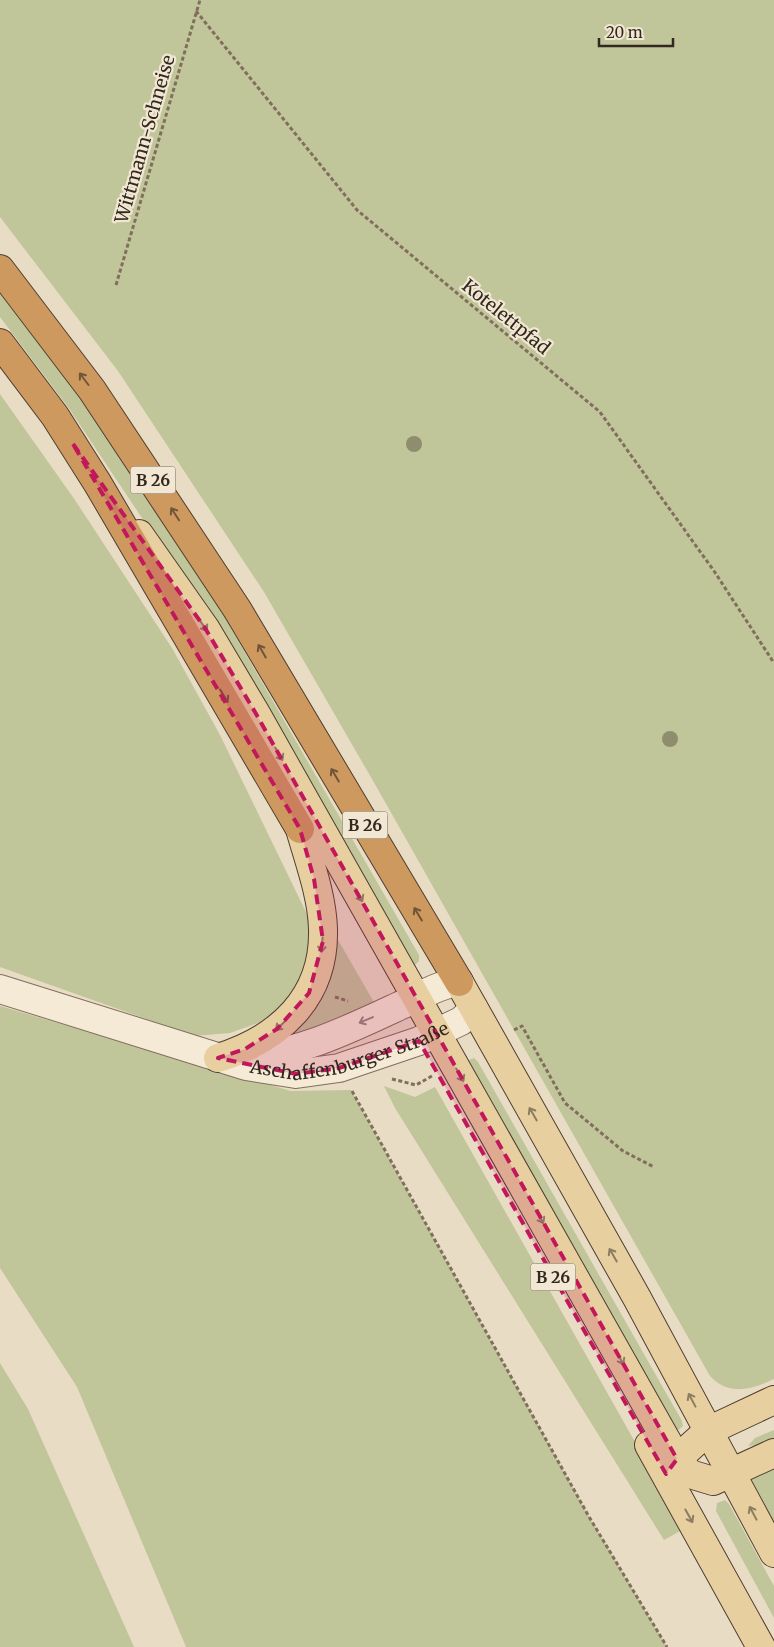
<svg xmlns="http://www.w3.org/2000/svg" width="774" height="1647" viewBox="0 0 774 1647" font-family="Merriweather,serif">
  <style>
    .green { fill: #c1c59a }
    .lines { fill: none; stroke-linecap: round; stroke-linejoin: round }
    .minor-casing { stroke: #816f5d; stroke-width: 30 }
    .major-casing { stroke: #4f3e31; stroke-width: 30 }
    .highway-casing { stroke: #4f3e31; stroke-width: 30 }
    .path { stroke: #816f5d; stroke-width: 3; stroke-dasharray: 4 2.5; stroke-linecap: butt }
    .minor { stroke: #f4ead6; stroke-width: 28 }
    .major { stroke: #e7cfa0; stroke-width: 28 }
    .highway { stroke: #cd995f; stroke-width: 28 }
    .tree { fill: #8e8d6e }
    .oneway { stroke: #705539 }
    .oneway2 { stroke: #8c7c60 }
    .oneway3 { stroke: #93897a }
    .marked { fill: #c2185b; fill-opacity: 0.2; stroke: #c2185b; stroke-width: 4; stroke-dasharray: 10 6; stroke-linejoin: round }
    .labels { text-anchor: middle; stroke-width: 4.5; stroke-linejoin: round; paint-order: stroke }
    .shield { fill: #f1e7d3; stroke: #6b6155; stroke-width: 1 }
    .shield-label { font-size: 16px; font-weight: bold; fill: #32281f }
    .street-label { font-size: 18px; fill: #32281f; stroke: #f1e7d3 }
  </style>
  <rect width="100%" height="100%" fill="#e8dcc4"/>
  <g class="green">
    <path d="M0,0H774V1379C752,1390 728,1396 710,1376L376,786L264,592L118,371L0,217Z"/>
    <polygon points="0,293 80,398 224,616 419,955 419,961 413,967 162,548 68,407 0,317"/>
    <polygon points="0,394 75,500 172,648 220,735 305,910 312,929 312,941 299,987 269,1019 230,1033 194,1036 0,967"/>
    <polygon points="334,933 375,1004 296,1036 282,1037"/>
    <polygon points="0,1006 291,1091 351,1090 588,1515 667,1647 186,1647 77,1387 0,1268"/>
    <polygon points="474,1058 478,1062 682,1421 683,1426 676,1432 466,1061"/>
    <polygon points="384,1086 415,1097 435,1087 684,1529 664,1540 395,1108"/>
    <polygon points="0,1363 28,1409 134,1647 0,1647"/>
    <polygon points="774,1430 774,1440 761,1445 748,1446 755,1438"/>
    <polygon points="774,1467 774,1526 749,1479"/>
    <polygon points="725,1500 729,1504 774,1586 774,1618 716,1511 717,1503"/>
  </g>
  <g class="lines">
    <g class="minor-casing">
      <g id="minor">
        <path id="s1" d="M0,989L246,1066L296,1074L339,1068L419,1041L461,1021L474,1009"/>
        <path d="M243,1057C295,1056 352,1028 399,1006C420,997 436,985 459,982"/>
      </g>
    </g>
    <g class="major-casing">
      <g id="major">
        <polyline points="139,534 205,628 255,712 677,1459 690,1474 713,1481 774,1453"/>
        <polyline points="459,982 637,1298 774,1553"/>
        <path d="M218,1058C279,1039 325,998 323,929C322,895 309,861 300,829"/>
        <polyline points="649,1445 761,1647"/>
        <polyline points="666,1472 677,1459 708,1431 774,1400"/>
      </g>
    </g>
    <g class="highway-casing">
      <g id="highway">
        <polyline points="0,269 92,390 237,609 459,982"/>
        <polyline points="0,343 55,416 98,484 300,829"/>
      </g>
    </g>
    <g class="path">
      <polyline points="196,11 357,210 600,412 714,571 774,663"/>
      <polyline points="116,285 200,0"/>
      <polyline points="335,997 348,1001"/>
      <polyline points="514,1030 522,1026 565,1103 623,1151 654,1167"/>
      <polyline points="392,1079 416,1085 432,1076"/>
      <polyline points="352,1091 588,1515 667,1647"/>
    </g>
    <use href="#minor" class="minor"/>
    <use href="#major" class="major"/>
    <use href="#highway" class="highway"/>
  </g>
  <g class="tree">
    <circle cx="414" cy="444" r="8"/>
    <circle cx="670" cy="739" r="8"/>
  </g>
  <defs><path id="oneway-shaft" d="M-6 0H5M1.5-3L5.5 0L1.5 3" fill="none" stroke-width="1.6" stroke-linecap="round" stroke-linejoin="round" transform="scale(1.25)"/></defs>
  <g class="oneway">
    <use href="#oneway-shaft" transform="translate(84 379) rotate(-127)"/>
    <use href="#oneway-shaft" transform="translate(175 514) rotate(-123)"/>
    <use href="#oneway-shaft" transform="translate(262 651) rotate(-120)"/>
    <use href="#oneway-shaft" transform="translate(224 696) rotate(59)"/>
    <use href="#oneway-shaft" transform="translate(335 775) rotate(-121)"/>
    <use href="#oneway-shaft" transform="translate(418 914) rotate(-121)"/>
  </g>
  <g class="oneway2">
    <use href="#oneway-shaft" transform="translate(203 625) rotate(56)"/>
    <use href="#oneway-shaft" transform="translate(279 754) rotate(60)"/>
    <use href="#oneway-shaft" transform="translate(359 895) rotate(61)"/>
    <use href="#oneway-shaft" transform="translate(322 945) rotate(94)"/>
    <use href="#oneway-shaft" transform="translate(281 1025) rotate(137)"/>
    <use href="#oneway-shaft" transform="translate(460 1075) rotate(60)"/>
    <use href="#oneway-shaft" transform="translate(533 1114) rotate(-120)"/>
    <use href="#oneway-shaft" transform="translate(540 1217) rotate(61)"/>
    <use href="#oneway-shaft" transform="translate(613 1255) rotate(-120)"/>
    <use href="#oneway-shaft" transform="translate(620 1358) rotate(61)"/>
    <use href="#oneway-shaft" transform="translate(692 1400) rotate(-118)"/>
    <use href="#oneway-shaft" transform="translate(753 1513) rotate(-118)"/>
    <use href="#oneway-shaft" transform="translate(689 1516) rotate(61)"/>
  </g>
  <use class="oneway3" href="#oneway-shaft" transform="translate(366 1020) rotate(157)"/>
  <path class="marked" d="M73,444L205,628L255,712L677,1459L666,1474L419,1041L339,1068L296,1074L218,1058L245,1049L277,1029L309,993L323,941L314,879L300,829Z"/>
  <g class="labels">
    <g class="shield">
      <rect x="130.5" y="466.5" width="45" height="27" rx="4"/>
      <rect x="342.5" y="811.5" width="45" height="27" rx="4"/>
      <rect x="530.5" y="1263.5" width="45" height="27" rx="4"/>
    </g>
    <g class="shield-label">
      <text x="153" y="486">B 26</text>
      <text x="365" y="831">B 26</text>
      <text x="553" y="1283">B 26</text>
    </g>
    <g class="street-label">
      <text transform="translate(145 139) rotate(-74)" y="6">Wittmann-Schneise</text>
      <text transform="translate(506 317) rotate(39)" y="6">Kotelettpfad</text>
      <text dy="6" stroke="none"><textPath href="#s1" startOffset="365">Aschaffenburger Straße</textPath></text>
    </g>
  </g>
  <path d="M599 38v8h74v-8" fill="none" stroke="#32281f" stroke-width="2.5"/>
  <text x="606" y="38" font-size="15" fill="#32281f" stroke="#f1e7d3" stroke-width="4" paint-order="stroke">20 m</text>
</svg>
